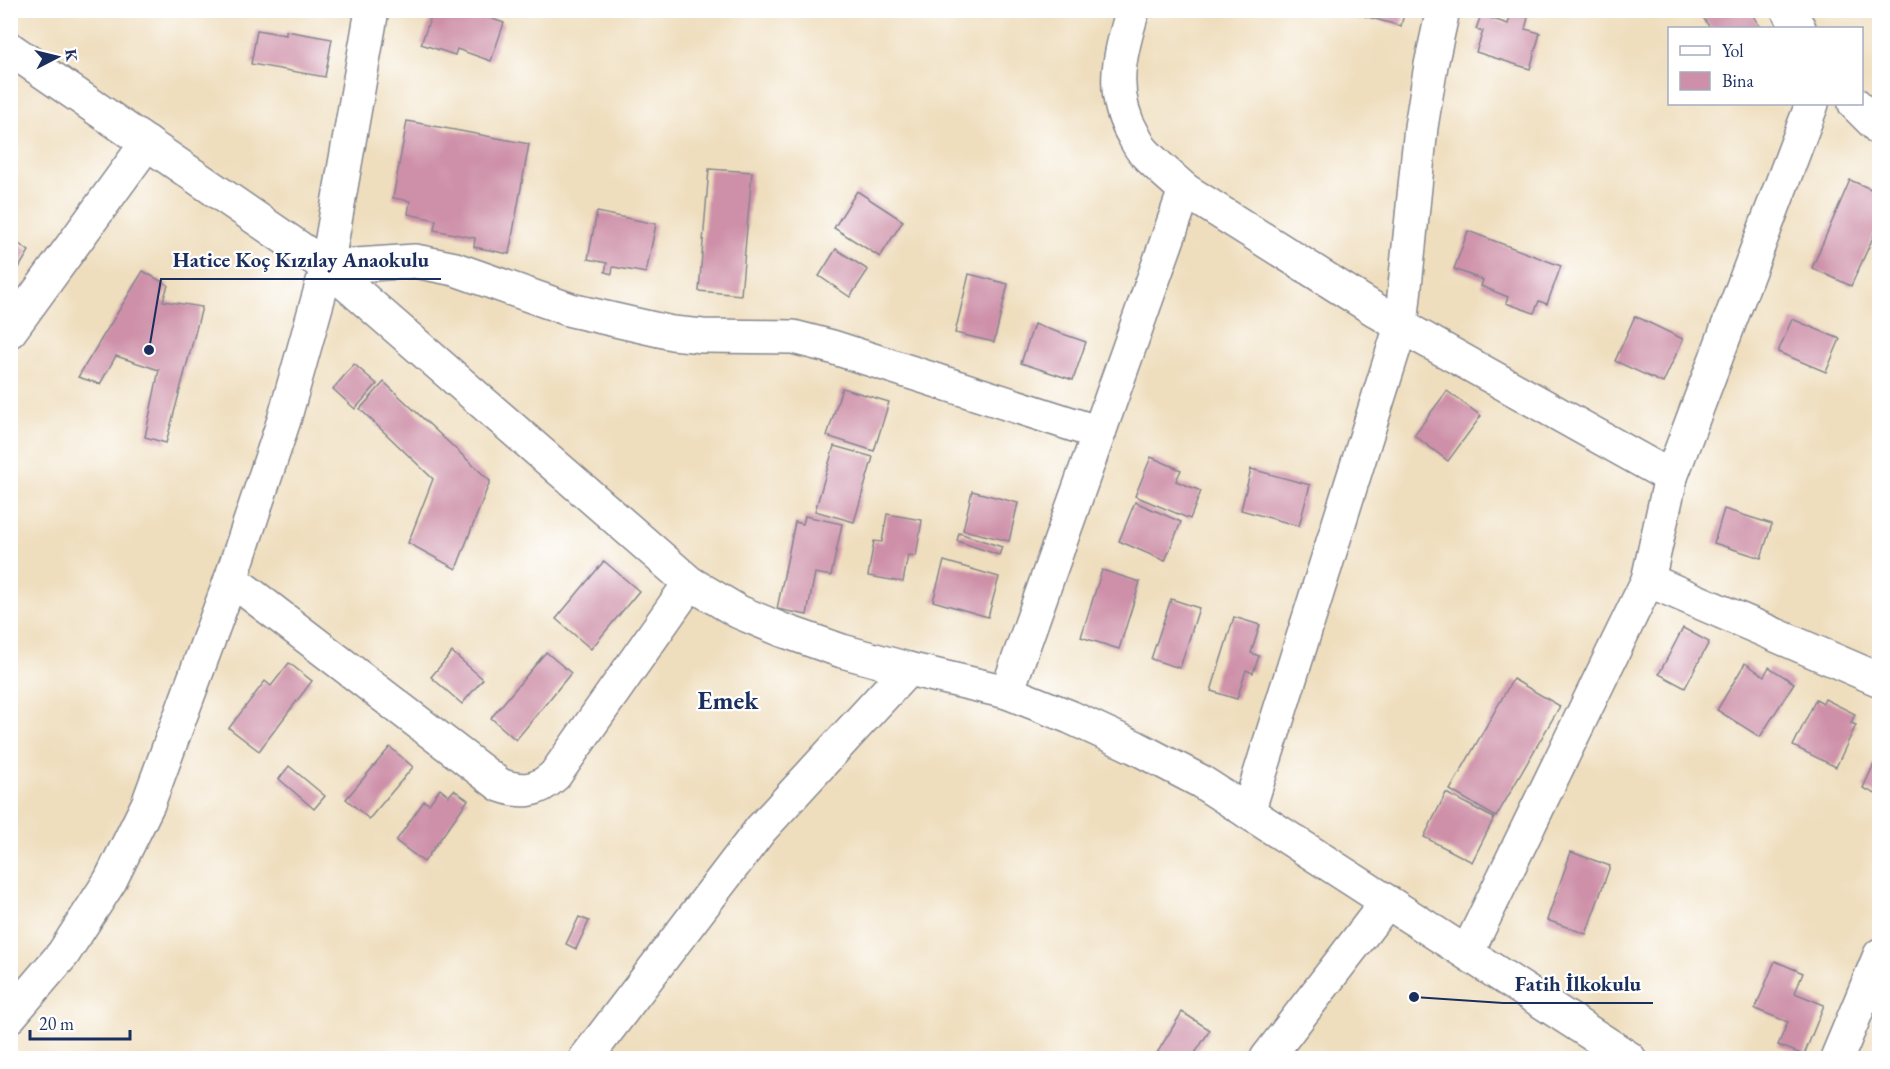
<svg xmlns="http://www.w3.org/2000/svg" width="1890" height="1069" viewBox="0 0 1890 1069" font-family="'EB Garamond',serif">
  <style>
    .building { fill: #ce90a8 }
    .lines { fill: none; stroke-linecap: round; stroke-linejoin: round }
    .minor-casing { stroke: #85868e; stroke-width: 36 }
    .minor { stroke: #fff; stroke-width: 33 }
    .labels { text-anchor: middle; stroke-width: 4.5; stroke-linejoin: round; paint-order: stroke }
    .district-label { font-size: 26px; font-weight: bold; fill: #1b2f5e; stroke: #fff }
    .leader { fill: none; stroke: #1b2f5e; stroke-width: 2 }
    .callout-dot { fill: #1b2f5e; stroke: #fff; stroke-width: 2 }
    .callout-label { font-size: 21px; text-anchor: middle; font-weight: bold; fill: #1b2f5e; stroke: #fff; stroke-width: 4.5; stroke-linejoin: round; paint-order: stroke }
  </style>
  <rect width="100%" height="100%" fill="#fff"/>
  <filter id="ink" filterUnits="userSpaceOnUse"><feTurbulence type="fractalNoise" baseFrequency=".0167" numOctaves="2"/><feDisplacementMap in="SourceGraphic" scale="12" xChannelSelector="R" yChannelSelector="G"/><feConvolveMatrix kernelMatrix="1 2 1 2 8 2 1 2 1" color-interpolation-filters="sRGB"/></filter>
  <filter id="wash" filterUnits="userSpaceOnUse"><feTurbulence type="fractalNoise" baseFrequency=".008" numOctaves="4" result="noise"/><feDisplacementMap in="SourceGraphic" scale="24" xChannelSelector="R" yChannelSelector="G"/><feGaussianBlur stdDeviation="1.35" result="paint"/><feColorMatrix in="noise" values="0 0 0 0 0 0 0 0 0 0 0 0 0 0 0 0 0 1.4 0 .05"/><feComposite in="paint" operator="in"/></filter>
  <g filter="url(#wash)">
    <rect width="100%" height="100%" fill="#efdebe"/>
    <g id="blocks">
      <g class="building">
        <polygon points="459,10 467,10 504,23 491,61 457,49 455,55 421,44 433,11 456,18"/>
        <polygon points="1342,10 1405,10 1401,26"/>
        <polygon points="1698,10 1749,10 1761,28 1710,28"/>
        <polygon points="1511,13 1528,18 1525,29 1540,33 1530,69 1476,52 1483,31 1476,29 1481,15 1508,24"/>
        <polygon points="257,30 286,35 286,31 332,39 325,77 251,64"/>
        <polygon points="407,121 529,144 509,254 474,247 475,238 434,230 436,220 408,214 410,201 393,198"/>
        <polygon points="709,169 752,172 741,295 699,291"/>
        <polygon points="1850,180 1880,193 1880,222 1851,286 1812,268"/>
        <polygon points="857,191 903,221 880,257 834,228"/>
        <polygon points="597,212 656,224 646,273 613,267 612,274 605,272 607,263 588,259"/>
        <polygon points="1468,231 1561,266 1547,304 1539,301 1534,313 1506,303 1508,297 1481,286 1483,280 1454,269"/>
        <polygon points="10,238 29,251 14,276 10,274"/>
        <polygon points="836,249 868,270 850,297 819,276"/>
        <polygon points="143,271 168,285 163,301 202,307 166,443 145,437 159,370 116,356 100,384 78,377"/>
        <polygon points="969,274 1008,284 994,342 955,333"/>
        <polygon points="1635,316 1683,339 1663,383 1615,361"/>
        <polygon points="1792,319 1840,339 1826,372 1778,352"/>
        <polygon points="1034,324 1086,342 1073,380 1021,363"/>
        <polygon points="354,364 377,384 355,409 333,389"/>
        <polygon points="384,382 490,481 456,569 408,543 433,479 360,409"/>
        <polygon points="842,388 889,402 874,451 827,436"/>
        <polygon points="1447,391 1481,416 1448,461 1414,435"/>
        <polygon points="834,446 873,457 854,522 815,511"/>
        <polygon points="1151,457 1181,470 1176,481 1201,491 1190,519 1135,496"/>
        <polygon points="1251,469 1310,485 1299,526 1241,510"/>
        <polygon points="972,491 1018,503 1009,541 963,530"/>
        <polygon points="1135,502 1181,522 1165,561 1119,541"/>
        <polygon points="1724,509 1772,524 1761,558 1714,543"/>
        <polygon points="887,514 922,520 916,556 908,555 903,582 868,576 874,541 882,542"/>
        <polygon points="805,516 842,524 831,576 815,573 807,615 777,609 795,522 803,524"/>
        <polygon points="959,533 1002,547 999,555 957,541"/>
        <polygon points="604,561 639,591 591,649 556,619"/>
        <polygon points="944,561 999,577 988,617 933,601"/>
        <polygon points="1102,570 1140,582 1119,649 1081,637"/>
        <polygon points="1171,599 1199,608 1180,668 1151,659"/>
        <polygon points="1234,617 1260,625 1251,653 1259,656 1253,673 1246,670 1237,699 1211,691"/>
        <polygon points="1683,628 1709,642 1685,688 1659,674"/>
        <polygon points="452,652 483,679 462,704 431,677"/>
        <polygon points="546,652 571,673 516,740 491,718"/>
        <polygon points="289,663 312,681 259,751 229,728 265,681 271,686"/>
        <polygon points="1745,663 1764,676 1769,667 1794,683 1760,737 1717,710"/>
        <polygon points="1513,679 1560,706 1496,817 1450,790"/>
        <polygon points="1816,699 1823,703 1825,699 1855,714 1851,723 1856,725 1836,767 1793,746"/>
        <polygon points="390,747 413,767 369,819 346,799"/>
        <polygon points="1880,751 1880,796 1863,788"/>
        <polygon points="289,766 325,796 314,809 279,779"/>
        <polygon points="440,789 449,796 454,790 468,800 424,862 396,841 424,801 429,804"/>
        <polygon points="1446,793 1494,818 1472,862 1424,837"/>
        <polygon points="1571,852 1610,866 1586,934 1547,920"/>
        <polygon points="579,917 589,921 576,949 566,944"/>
        <polygon points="1775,961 1803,973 1795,993 1824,1005 1804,1055 1778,1045 1788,1022 1755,1009"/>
        <polygon points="1182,1012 1210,1030 1192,1058 1154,1058"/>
      </g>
    </g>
  </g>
  <g filter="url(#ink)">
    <use href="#blocks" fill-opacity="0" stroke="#85868e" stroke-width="1.5"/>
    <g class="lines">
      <g class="minor-casing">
        <g id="minor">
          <polyline points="1788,10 1799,28"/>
          <polyline points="10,49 327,267 690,583 739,612 782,630 842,651 908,669 1007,692 1070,717 1135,747 1200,781 1629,1058"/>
          <polyline points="1855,104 1880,129"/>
          <polyline points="1185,190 1401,326 1671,477"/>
          <polyline points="327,267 415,261 455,269 571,310 672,333 703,336 793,337 832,347 1099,433"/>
          <polyline points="10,331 147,143"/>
          <path d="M231,579L500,785C522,793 537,792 555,775L690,583"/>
          <polyline points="1648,580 1880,680"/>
          <path d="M1007,692L1185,190C1172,178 1157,166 1144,152C1140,148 1137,142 1134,136C1109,94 1119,55 1133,10"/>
          <polyline points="1248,812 1401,326 1421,127 1431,65 1443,10"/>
          <polyline points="1467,953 1648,580 1671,477 1812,104"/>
          <polyline points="10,1016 63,954 110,881 148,804 231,579 284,420 327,267 372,10"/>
          <polyline points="586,1058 761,829 908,669"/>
          <polyline points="1267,1058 1387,902"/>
          <polyline points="1837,1058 1880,955"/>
        </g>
      </g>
      <use href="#minor" class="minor"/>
    </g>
  </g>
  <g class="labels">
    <g class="district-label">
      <text x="728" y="709">Emek</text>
    </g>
  </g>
  <path class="leader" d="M149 350L161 279H441M1414 997L1503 1003H1653"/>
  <g class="callout-dot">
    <circle cx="149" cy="350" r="6"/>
    <circle cx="1414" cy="997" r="6"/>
  </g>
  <g class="callout-label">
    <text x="301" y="267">Hatice Koç Kızılay Anaokulu</text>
    <text x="1578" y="991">Fatih İlkokulu</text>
  </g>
  <rect width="1890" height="1069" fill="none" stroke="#fff" stroke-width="36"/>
  <rect x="1668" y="27" width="195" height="78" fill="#ffffff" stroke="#a4acbf" stroke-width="1.5"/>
  <rect x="1680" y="46" width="30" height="9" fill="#ffffff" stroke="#a4acbf" stroke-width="1.5"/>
  <text x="1722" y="57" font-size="18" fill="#1b2f5e">Yol</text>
  <rect x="1680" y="72" width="30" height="18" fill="#ce90a8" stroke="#a4acbf" stroke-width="1.5"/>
  <text x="1722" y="87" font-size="18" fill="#1b2f5e">Bina</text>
  <g transform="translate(57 57) rotate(83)" stroke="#ffffff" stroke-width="4.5" paint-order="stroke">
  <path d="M0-4.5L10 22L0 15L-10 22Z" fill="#1b2f5e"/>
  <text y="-9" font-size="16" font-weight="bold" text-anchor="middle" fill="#1b2f5e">K</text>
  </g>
  <path d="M30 1030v9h100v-9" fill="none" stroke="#1b2f5e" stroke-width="3"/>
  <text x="39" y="1030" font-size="18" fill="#1b2f5e" stroke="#ffffff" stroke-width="4.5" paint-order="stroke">20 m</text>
</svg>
